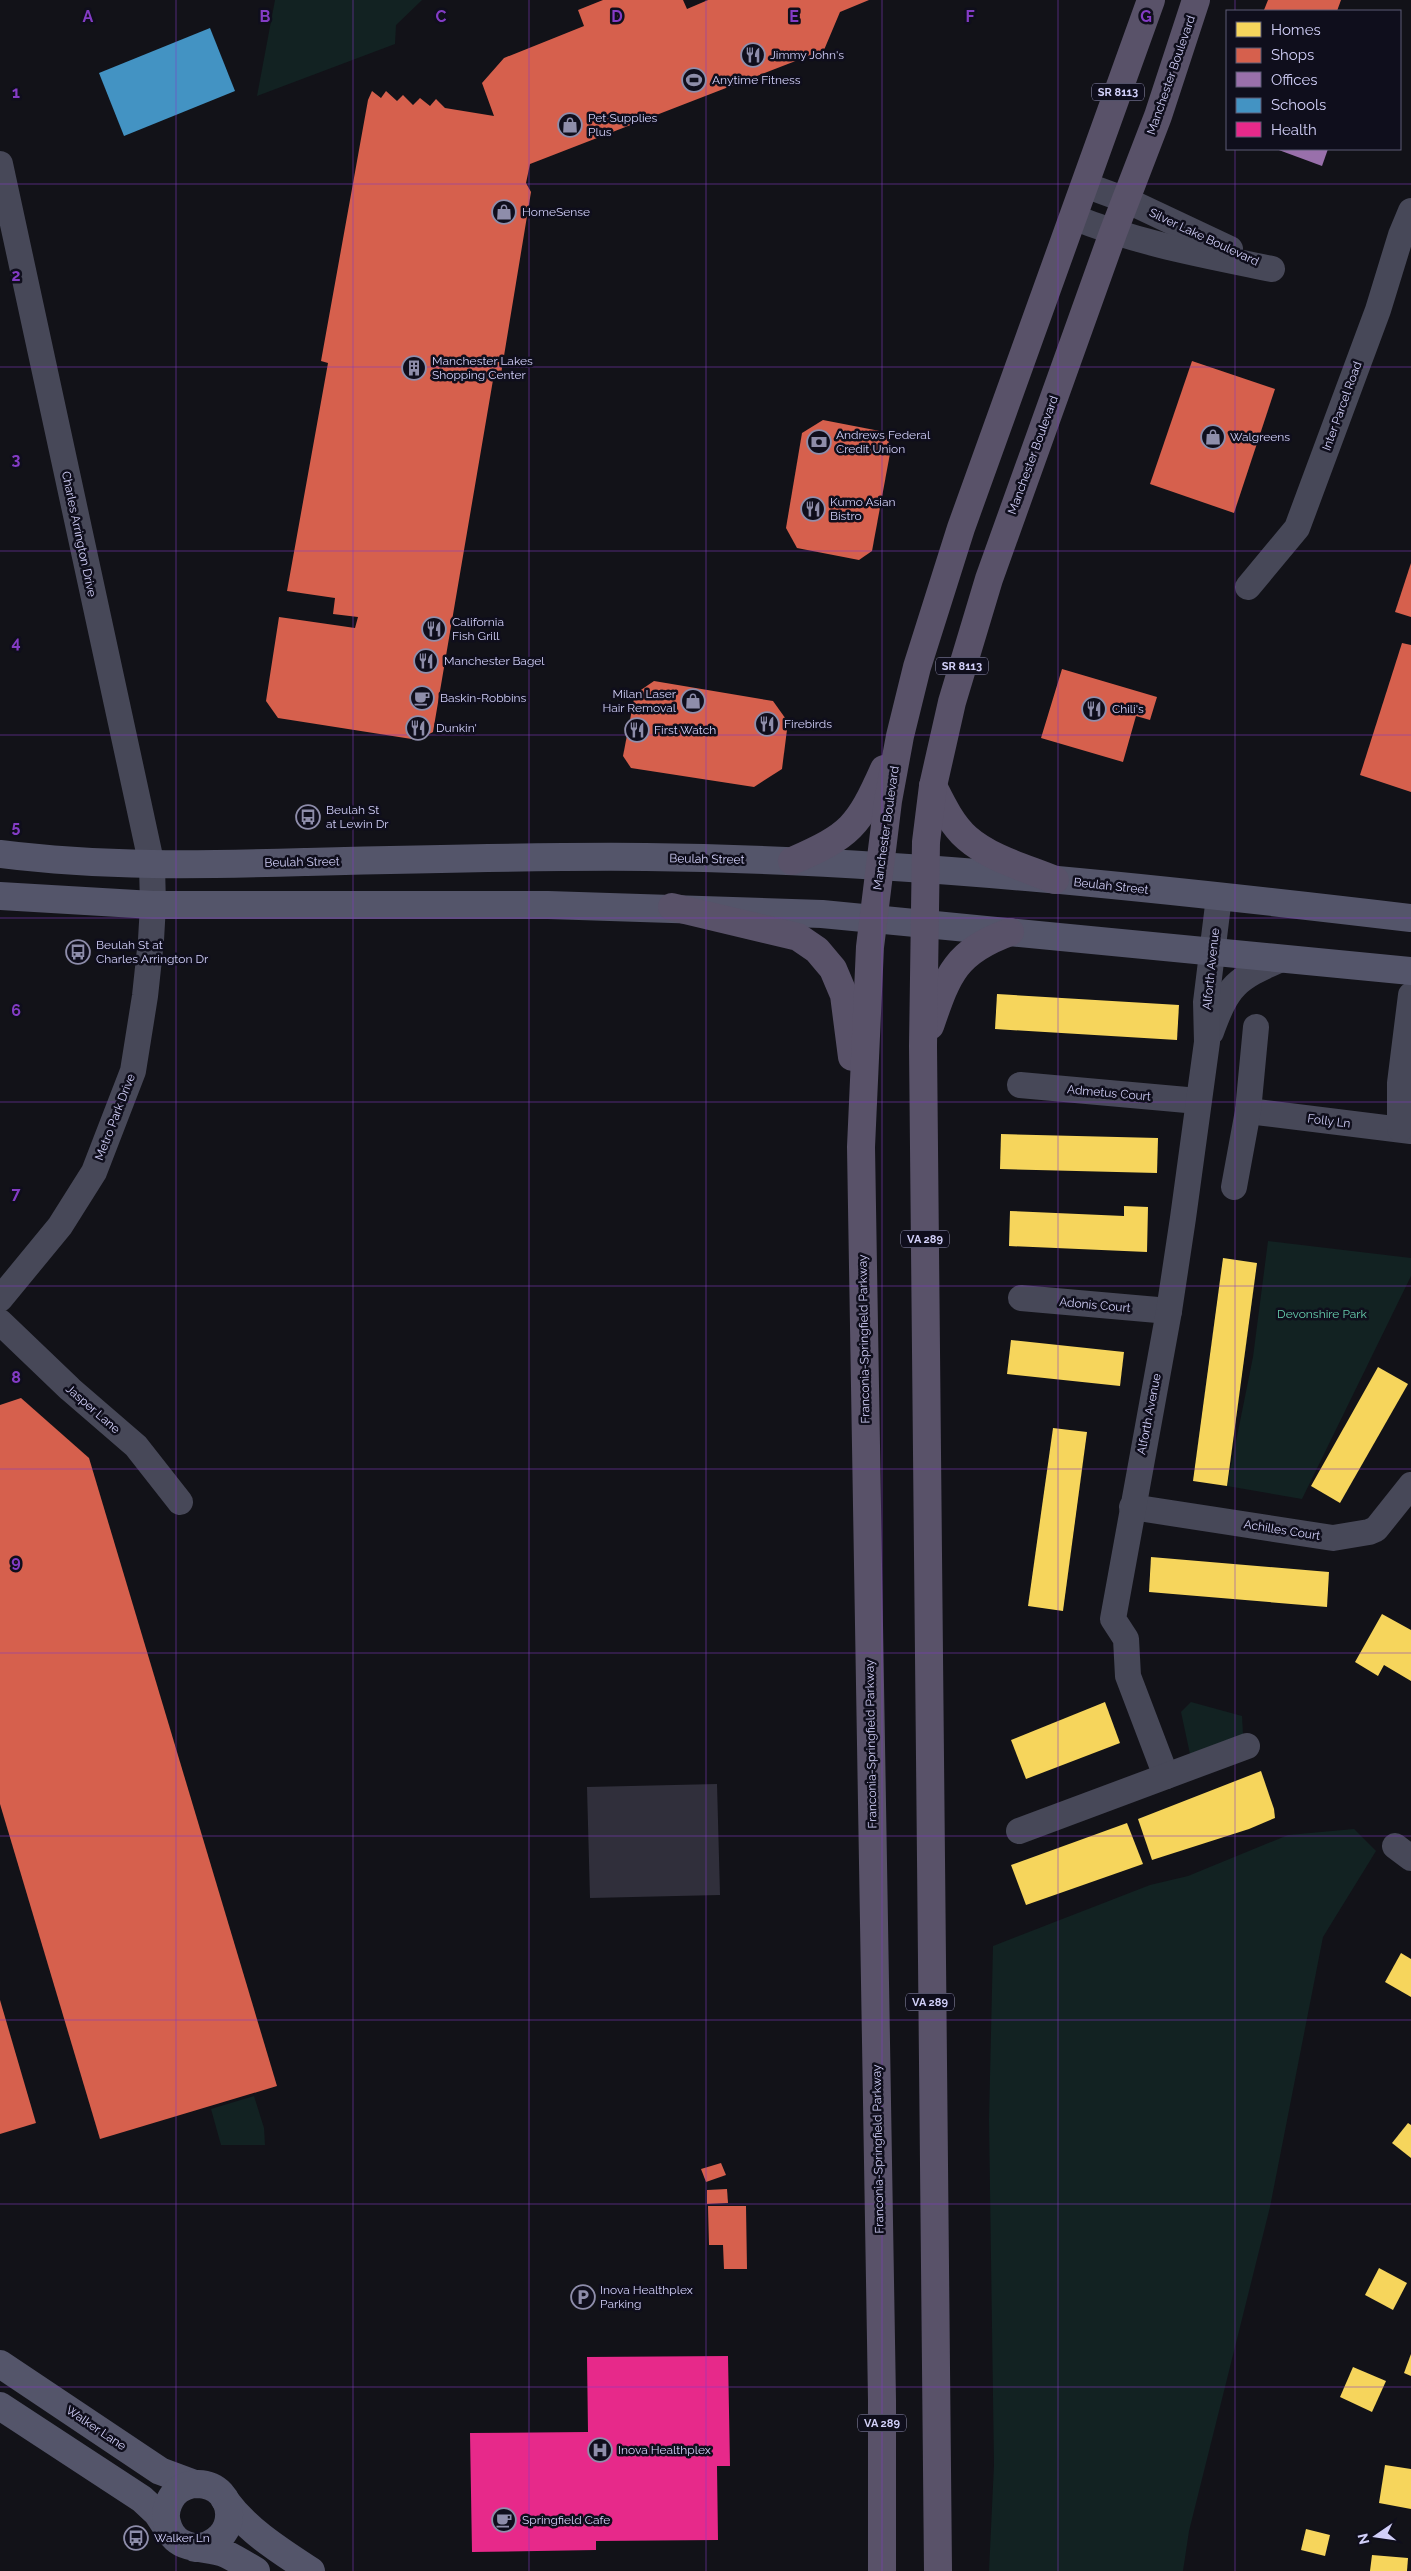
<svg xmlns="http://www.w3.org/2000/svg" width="1411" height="2571" viewBox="0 0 1411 2571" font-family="Raleway,sans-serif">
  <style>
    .green { fill: #122222 }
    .homes { fill: #f6d55c }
    .shops { fill: #d6604d }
    .offices { fill: #9970ab }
    .schools { fill: #4393c3 }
    .health { fill: #e7298a }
    .building { fill: #302f3b }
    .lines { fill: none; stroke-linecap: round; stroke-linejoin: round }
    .street { stroke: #474858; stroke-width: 26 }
    .secondary { stroke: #54556a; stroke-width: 28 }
    .primary { stroke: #595269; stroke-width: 28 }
    .grid { fill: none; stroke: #843cc5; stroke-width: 1; stroke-opacity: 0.55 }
    .labels { text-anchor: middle; stroke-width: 5; stroke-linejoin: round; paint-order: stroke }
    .shield { fill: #0f0e1c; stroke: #9795b6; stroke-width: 1 }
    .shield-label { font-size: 11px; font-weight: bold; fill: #d1cff8 }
    .poi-label { font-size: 12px; fill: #d1cff8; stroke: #0f0e1c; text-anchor: start }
    .street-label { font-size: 12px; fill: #d1cff8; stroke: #0f0e1c }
    .park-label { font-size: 12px; fill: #66cdad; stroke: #0f0e1c }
    .grid-label { font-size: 16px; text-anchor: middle; font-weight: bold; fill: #843cc5; stroke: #0f0e1c; stroke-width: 5; stroke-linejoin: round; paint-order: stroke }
  </style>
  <rect width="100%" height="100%" fill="#121218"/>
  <g class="green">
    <polygon points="275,0 422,0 396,25 395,44 257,96"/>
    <polygon points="1268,1241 1411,1258 1411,1276 1302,1499 1227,1486 1253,1357"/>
    <polygon points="1191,1702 1242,1716 1243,1734 1190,1754 1181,1712"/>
    <polygon points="1354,1829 1376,1851 1323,1937 1270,2207 1189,2531 1183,2571 989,2571 994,2465 989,2120 993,1946 1150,1885 1188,1876 1288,1835"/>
    <polygon points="254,2096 264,2128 265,2145 221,2145 211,2109"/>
  </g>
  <g class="homes">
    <polygon points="997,994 1179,1005 1177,1040 995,1029"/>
    <polygon points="1001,1134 1158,1138 1157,1173 1000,1169"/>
    <polygon points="1124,1206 1148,1207 1147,1252 1009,1246 1010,1211 1124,1216"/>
    <polygon points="1223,1258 1257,1263 1227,1486 1193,1481"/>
    <polygon points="1011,1340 1124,1352 1120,1386 1007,1374"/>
    <polygon points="1378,1367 1408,1384 1340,1503 1311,1486"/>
    <polygon points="1053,1428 1087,1432 1063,1611 1028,1606"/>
    <polygon points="1151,1557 1329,1572 1327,1607 1149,1592"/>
    <polygon points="1382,1614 1411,1630 1411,1681 1384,1665 1378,1676 1355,1662"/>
    <polygon points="1105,1702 1120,1743 1026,1779 1011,1740"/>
    <polygon points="1261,1771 1274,1809 1275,1818 1249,1829 1152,1860 1138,1819"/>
    <polygon points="1127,1823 1143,1864 1026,1905 1011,1865"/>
    <polygon points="1401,1953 1411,1959 1411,1997 1385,1982"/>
    <polygon points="1408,2123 1411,2125 1411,2158 1392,2143"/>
    <polygon points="1379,2268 1407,2283 1393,2310 1365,2295"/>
    <polygon points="1411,2354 1411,2376 1404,2373"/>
    <polygon points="1353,2367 1386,2381 1372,2412 1340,2397"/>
    <polygon points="1385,2465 1411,2469 1411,2509 1379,2503"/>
    <polygon points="1306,2529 1330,2535 1325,2556 1301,2550"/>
    <polygon points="1372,2555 1408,2558 1407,2571 1370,2571"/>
  </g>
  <g class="shops">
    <polygon points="603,0 683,0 687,9 708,0 869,0 840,12 824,50 530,164 526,183 531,192 501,374 493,380 433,732 418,740 278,718 266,701 279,617 355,628 358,617 333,614 335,598 287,591 328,363 321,361 368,100 372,91 381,98 386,91 397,101 403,95 413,105 420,98 430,106 436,99 445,108 494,116 482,83 504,58 584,26 578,10"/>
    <polygon points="1268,0 1341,0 1337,11 1268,11 1264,10"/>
    <polygon points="1192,361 1275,389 1234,513 1150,484"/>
    <polygon points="823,420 885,432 891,448 872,551 859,560 797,548 786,528 802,433"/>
    <polygon points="1411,563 1411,617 1395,612"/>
    <polygon points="1402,643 1411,645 1411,792 1360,775"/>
    <polygon points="1062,669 1157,697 1150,720 1136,716 1123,762 1041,738"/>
    <polygon points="654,681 773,701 788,722 782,769 754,787 631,768 623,756 635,694"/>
    <polygon points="21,1398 89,1458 277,2086 100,2139 0,1804 0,1405"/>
    <polygon points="0,2000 36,2123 0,2134"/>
    <polygon points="721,2163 726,2175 706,2182 701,2169"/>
    <polygon points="727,2189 728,2203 707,2204 707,2190"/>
    <polygon points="708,2206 746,2206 747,2269 724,2269 723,2245 709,2245"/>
  </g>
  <polygon class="offices" points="1276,149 1328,149 1322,166"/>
  <polygon class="schools" points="210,28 235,91 124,136 99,73"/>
  <polygon class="health" points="728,2356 730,2466 717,2466 718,2540 596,2541 596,2550 472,2552 470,2433 588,2432 587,2357"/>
  <polygon class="building" points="717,1784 720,1895 590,1898 587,1787"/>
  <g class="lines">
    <g class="street">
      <polyline points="0,164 152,866 153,905 151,940 145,996 133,1071 94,1172 60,1226 0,1299"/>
      <polyline points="1085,185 1126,200 1230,249"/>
      <path d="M1073,217C1137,243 1204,255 1272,269"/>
      <polyline points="1248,587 1297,528 1378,310 1401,235 1411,211"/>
      <path d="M1211,1032C1228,985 1236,979 1281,959"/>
      <polyline points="1020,1085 1198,1101"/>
      <polyline points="1248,1111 1411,1131"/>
      <polyline points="1400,1129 1400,1083 1411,995"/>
      <polyline points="1234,1187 1248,1111 1256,1027"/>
      <polyline points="1021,1298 1169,1311"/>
      <polyline points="0,1322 70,1389 136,1446 180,1502"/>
      <polyline points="1132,1507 1333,1538 1369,1532 1376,1529 1411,1485"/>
      <polyline points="1166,1776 1128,1676 1126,1639 1113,1619 1169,1311 1183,1218 1207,1042 1206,1002 1219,897"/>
      <polyline points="1019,1831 1247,1746"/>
      <polyline points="1395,1846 1411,1858"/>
    </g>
    <g class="secondary">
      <path d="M0,854C102,867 203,865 305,862C419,859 532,856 646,857C902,860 1157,888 1411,918"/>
      <polyline points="0,896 153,905 548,905 822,914 1411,971"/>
      <polyline points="0,2364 160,2471 195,2484"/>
      <polyline points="0,2406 142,2499 157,2513 169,2531"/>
      <path d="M225,2500C248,2531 279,2550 311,2571"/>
      <path d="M195,2548C242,2543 238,2485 198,2484C189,2484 180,2488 174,2494C168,2502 164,2513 167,2523C174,2553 204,2545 226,2554C236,2559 246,2565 256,2571"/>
    </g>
    <g class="primary">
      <path d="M933,786C942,804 952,825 967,838C991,859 1026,868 1055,880"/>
      <path d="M792,861C851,835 858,827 884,769"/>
      <polyline points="672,907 798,937 817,950 833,969 844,995 852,1057"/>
      <path d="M930,1026C948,974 955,952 1010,932"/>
      <polyline points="882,2571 882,2400 861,1147 870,947 888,801 900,736 917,667 961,528 1151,0"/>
      <polyline points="938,2571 923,1046 926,842 933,786 952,702 989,579 1113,233 1158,116 1196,0"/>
    </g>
  </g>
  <path class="grid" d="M176,0V2571M353,0V2571M529,0V2571M706,0V2571M882,0V2571M1058,0V2571M1235,0V11M1235,149V2571M0,184H1411M0,367H1411M0,551H1411M0,735H1411M0,918H1411M0,1102H1411M0,1286H1411M0,1469H1411M0,1653H1411M0,1836H1411M0,2020H1411M0,2204H1411M0,2387H1411"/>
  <defs>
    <g id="restaurant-ring" transform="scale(1.25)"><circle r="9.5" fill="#0f0e1c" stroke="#8e8daa" stroke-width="1.5"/><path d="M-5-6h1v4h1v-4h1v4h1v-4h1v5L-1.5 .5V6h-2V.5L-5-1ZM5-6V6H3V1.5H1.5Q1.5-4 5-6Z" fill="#8e8daa"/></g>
    <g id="stadium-ring" transform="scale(1.25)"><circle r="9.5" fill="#0f0e1c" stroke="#8e8daa" stroke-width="1.5"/><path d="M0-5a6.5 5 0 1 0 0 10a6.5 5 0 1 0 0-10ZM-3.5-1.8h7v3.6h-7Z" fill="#8e8daa"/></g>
    <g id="shop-ring" transform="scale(1.25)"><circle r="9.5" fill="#0f0e1c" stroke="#8e8daa" stroke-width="1.5"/><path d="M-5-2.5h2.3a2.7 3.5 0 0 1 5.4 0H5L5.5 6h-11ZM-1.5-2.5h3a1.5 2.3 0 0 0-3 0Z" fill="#8e8daa"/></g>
    <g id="building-ring" transform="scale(1.25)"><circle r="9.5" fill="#0f0e1c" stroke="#8e8daa" stroke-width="1.5"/><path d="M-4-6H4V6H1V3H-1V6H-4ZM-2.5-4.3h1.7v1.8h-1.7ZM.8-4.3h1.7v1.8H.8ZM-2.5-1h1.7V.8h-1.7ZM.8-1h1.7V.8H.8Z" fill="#8e8daa"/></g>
    <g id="bank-ring" transform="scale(1.25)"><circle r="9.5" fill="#0f0e1c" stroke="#8e8daa" stroke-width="1.5"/><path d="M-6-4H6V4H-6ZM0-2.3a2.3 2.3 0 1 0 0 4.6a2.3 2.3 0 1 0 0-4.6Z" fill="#8e8daa"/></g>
    <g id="cafe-ring" transform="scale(1.25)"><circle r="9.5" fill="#0f0e1c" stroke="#8e8daa" stroke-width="1.5"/><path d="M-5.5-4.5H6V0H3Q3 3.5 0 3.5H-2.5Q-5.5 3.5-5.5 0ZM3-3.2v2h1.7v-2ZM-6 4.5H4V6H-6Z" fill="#8e8daa"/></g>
    <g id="bus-ring" transform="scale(1.25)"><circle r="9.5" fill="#0f0e1c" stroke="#8e8daa" stroke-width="1.5"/><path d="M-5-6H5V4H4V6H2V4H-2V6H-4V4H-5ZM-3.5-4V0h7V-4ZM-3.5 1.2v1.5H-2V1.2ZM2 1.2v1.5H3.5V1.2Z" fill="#8e8daa"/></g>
    <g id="parking-ring" transform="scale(1.25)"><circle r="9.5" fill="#0f0e1c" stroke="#8e8daa" stroke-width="1.5"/><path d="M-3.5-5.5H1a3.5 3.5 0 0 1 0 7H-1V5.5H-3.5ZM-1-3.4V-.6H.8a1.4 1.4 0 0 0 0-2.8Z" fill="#8e8daa"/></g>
    <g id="hospital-ring" transform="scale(1.25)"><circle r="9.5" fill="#0f0e1c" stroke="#8e8daa" stroke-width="1.5"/><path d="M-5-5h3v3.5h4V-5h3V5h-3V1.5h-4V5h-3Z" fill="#8e8daa"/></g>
  </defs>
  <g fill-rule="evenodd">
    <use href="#restaurant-ring" x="753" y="55"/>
    <use href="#stadium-ring" x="694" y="80"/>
    <use href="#shop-ring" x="570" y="125"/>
    <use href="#shop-ring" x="504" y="212"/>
    <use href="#building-ring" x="414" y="368"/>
    <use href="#shop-ring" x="1213" y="437"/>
    <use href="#bank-ring" x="819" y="442"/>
    <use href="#restaurant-ring" x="813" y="509"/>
    <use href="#restaurant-ring" x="434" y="629"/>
    <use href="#restaurant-ring" x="426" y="661"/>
    <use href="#cafe-ring" x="422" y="698"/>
    <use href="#shop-ring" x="693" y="701"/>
    <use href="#restaurant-ring" x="1094" y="709"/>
    <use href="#restaurant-ring" x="767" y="724"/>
    <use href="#restaurant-ring" x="418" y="728"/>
    <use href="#restaurant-ring" x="637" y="730"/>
    <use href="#bus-ring" x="308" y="817"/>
    <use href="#bus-ring" x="78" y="952"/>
    <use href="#parking-ring" x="583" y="2297"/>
    <use href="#hospital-ring" x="600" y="2450"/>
    <use href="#cafe-ring" x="504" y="2520"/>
    <use href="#bus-ring" x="136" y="2538"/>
  </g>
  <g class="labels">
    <g class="shield">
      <rect x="1092" y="83.5" width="52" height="17" rx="4"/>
      <rect x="936" y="657.5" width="52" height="17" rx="4"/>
      <rect x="901" y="1230.5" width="48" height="17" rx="4"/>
      <rect x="906" y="1993.5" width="48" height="17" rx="4"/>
      <rect x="858" y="2414.5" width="48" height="17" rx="4"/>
    </g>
    <g class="shield-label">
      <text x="1118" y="96">SR 8113</text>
      <text x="962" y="670">SR 8113</text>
      <text x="925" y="1243">VA 289</text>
      <text x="930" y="2006">VA 289</text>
      <text x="882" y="2427">VA 289</text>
    </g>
    <g class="poi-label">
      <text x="770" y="59">Jimmy John's</text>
      <text x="712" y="84">Anytime Fitness</text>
      <text x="588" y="122">Pet Supplies<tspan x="588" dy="14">Plus</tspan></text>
      <text x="522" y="216">HomeSense</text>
      <text x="432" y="365">Manchester Lakes<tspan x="432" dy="14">Shopping Center</tspan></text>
      <text x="836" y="439">Andrews Federal<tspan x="836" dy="14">Credit Union</tspan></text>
      <text x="1230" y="441">Walgreens</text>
      <text x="830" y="506">Kumo Asian<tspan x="830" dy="14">Bistro</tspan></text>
      <text x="452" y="626">California<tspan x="452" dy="14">Fish Grill</tspan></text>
      <text x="444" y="665">Manchester Bagel</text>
      <text x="676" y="698" text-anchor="end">Milan Laser<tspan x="676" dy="14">Hair Removal</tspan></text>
      <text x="440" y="702">Baskin-Robbins</text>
      <text x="1112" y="713">Chili's</text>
      <text x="784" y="728">Firebirds</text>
      <text x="436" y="732">Dunkin'</text>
      <text x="654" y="734">First Watch</text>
      <text x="326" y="814">Beulah St<tspan x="326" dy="14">at Lewin Dr</tspan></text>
      <text x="96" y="949">Beulah St at<tspan x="96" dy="14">Charles Arrington Dr</tspan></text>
      <text x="600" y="2294">Inova Healthplex<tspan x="600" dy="14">Parking</tspan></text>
      <text x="618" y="2454">Inova Healthplex</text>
      <text x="522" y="2524">Springfield Cafe</text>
      <text x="154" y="2542">Walker Ln</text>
    </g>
    <g class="street-label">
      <text transform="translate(1171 75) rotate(-71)" y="4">Manchester Boulevard</text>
      <text transform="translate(1204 237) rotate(25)" y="4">Silver Lake Boulevard</text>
      <text transform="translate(1342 406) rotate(-70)" y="4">Inter Parcel Road</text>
      <text transform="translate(1033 455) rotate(-70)" y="4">Manchester Boulevard</text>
      <text transform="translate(79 534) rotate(78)" y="4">Charles Arrington Drive</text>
      <text transform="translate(886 828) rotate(-82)" y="4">Manchester Boulevard</text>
      <text transform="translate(707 859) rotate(1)" y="4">Beulah Street</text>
      <text transform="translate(302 862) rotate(-1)" y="4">Beulah Street</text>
      <text transform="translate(1111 886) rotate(6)" y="4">Beulah Street</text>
      <text transform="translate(1211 969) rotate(-84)" y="4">Alforth Avenue</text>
      <text transform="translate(1109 1093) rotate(5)" y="4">Admetus Court</text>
      <text transform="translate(115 1117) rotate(-69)" y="4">Metro Park Drive</text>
      <text transform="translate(1329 1121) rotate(7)" y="4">Folly Ln</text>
      <text transform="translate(1095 1305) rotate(5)" y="4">Adonis Court</text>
      <text transform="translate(864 1339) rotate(-91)" y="4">Franconia-Springfield Parkway</text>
      <text transform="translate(93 1409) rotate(41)" y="4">Jasper Lane</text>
      <text transform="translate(1149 1414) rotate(-79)" y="4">Alforth Avenue</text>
      <text transform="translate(1282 1530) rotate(9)" y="4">Achilles Court</text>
      <text transform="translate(871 1744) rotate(-91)" y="4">Franconia-Springfield Parkway</text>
      <text transform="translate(878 2149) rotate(-91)" y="4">Franconia-Springfield Parkway</text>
      <text transform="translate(96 2428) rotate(34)" y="4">Walker Lane</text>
    </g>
    <g class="park-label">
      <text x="1322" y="1318">Devonshire Park</text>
    </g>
  </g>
  <g class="grid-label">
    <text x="88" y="22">A</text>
    <text x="265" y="22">B</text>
    <text x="441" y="22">C</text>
    <text x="617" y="22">D</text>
    <text x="794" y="22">E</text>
    <text x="970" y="22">F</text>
    <text x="1146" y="22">G</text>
    <text x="16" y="98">1</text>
    <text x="16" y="281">2</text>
    <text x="16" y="465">3</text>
    <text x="16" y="648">4</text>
    <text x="16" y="832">5</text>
    <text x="16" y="1016">6</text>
    <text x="16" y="1199">7</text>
    <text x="16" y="1383">8</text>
    <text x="16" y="1567">9</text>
  </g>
  <rect x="1226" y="10" width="175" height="140" fill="#0f0e1c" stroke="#5d5b74"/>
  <rect x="1236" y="22" width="25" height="15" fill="#f6d55c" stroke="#5d5b74"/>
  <text x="1271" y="35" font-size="15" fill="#d1cff8">Homes</text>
  <rect x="1236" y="48" width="25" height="15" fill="#d6604d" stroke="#5d5b74"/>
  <text x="1271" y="60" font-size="15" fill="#d1cff8">Shops</text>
  <rect x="1236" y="72" width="25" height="15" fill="#9970ab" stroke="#5d5b74"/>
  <text x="1271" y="85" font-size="15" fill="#d1cff8">Offices</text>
  <rect x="1236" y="98" width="25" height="15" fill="#4393c3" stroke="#5d5b74"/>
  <text x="1271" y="110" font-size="15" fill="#d1cff8">Schools</text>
  <rect x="1236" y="122" width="25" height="15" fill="#e7298a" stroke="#5d5b74"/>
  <text x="1271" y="135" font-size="15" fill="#d1cff8">Health</text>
  <g transform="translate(1376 2536) rotate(257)" stroke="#0f0e1c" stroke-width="4" paint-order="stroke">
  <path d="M0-4L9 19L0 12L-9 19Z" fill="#d1cff8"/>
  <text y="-8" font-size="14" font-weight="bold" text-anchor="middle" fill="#d1cff8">N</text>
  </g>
</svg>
